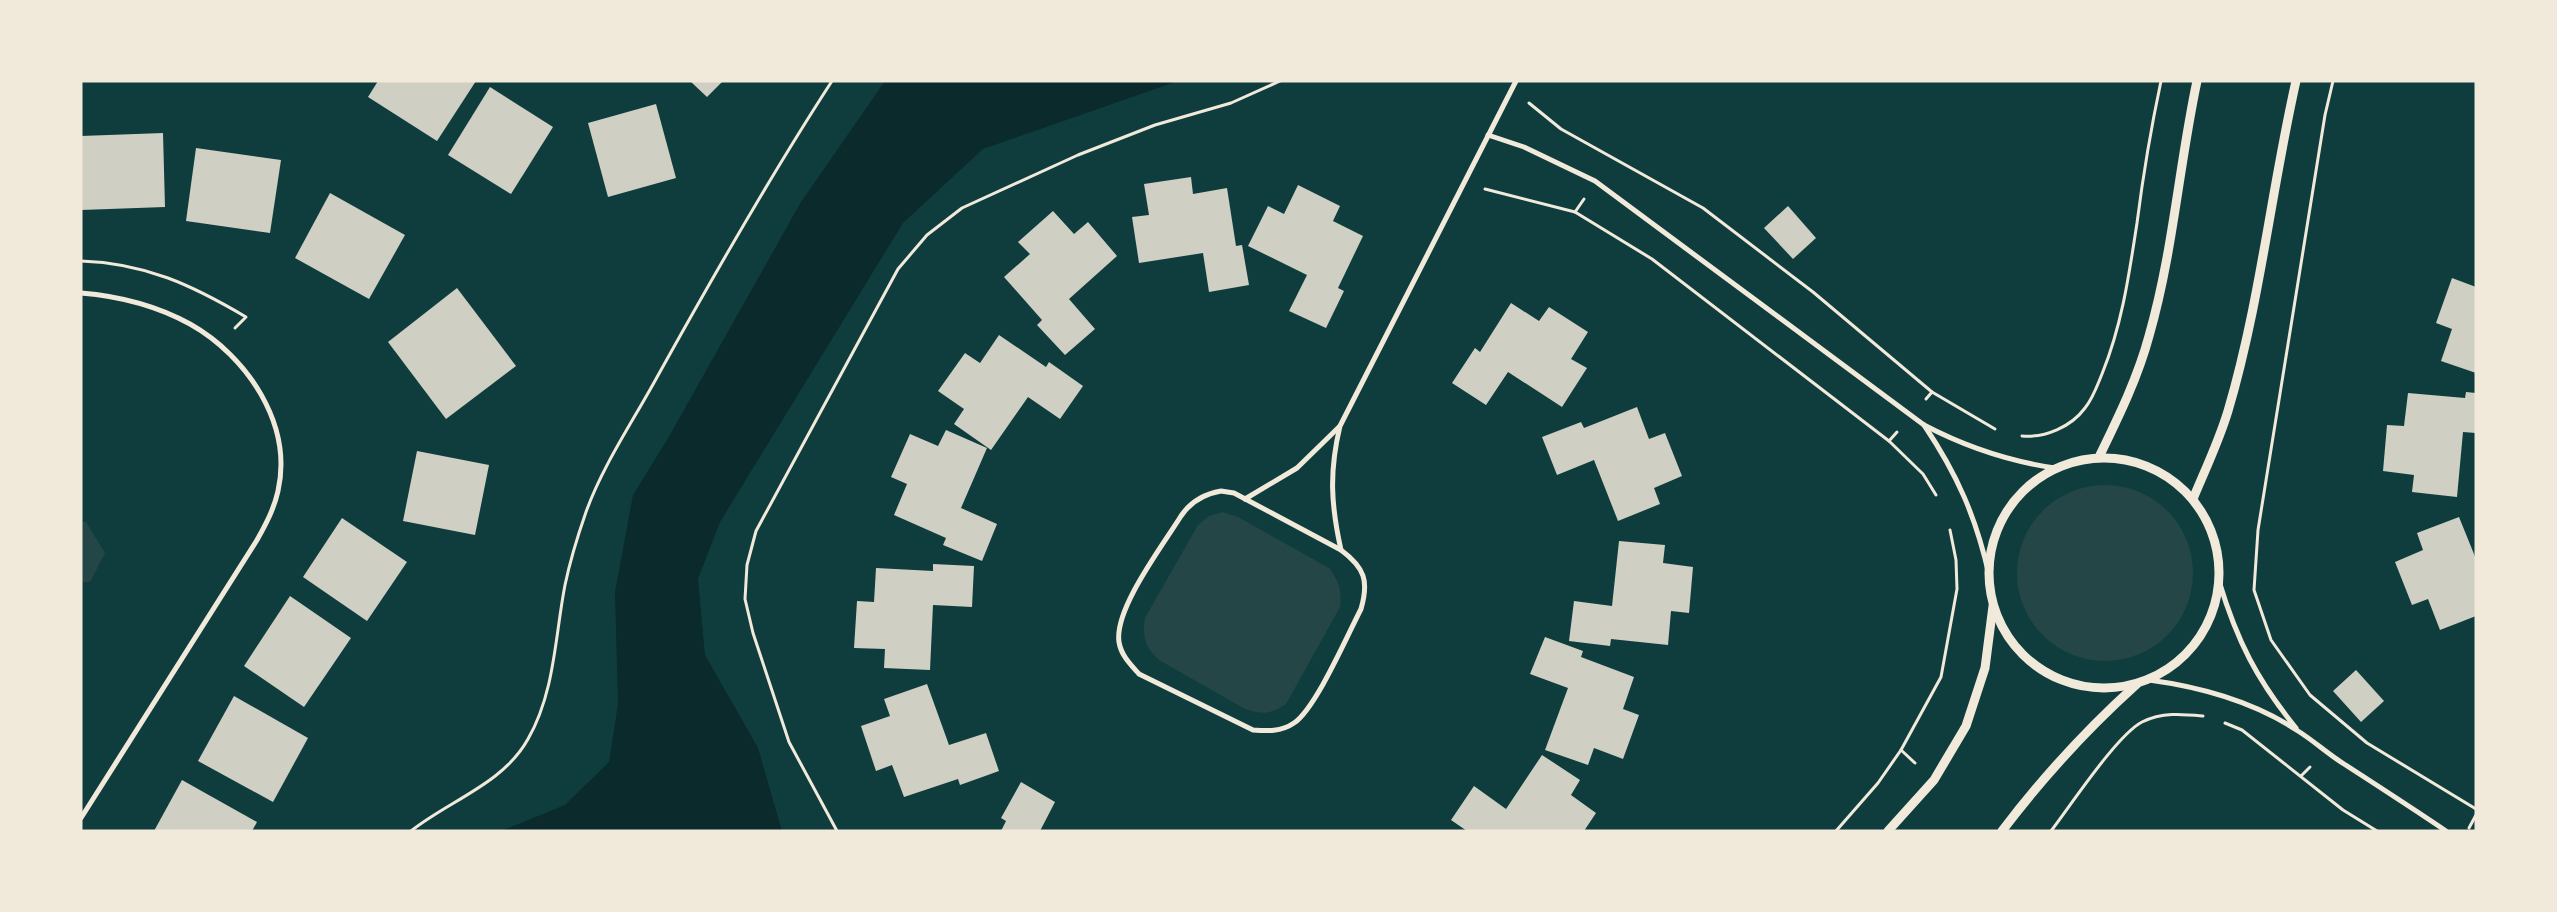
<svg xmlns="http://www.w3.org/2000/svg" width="2557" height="912" viewBox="0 0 2557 912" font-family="'Alegreya Sans',sans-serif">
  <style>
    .green { fill: #244646 }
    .water { fill: #0a2a2b }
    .building { fill: #cfcfc3 }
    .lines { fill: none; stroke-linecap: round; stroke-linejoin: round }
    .path { stroke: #f1e9da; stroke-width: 3 }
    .minor { stroke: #f1e9da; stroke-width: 5 }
    .tertiary { stroke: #f1e9da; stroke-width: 9 }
  </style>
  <rect width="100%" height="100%" fill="#0f3d3e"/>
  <g class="green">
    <circle cx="2105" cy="573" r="88"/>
    <path d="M1223,512L1238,517L1329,568C1339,581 1342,591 1340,607L1286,704C1271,714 1262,715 1245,709L1159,660C1145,647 1142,637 1145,618L1198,525L1209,516Z"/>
    <polygon points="81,522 86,522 105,553 90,582 81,582"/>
  </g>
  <polygon class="water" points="885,81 1178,81 983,149 903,223 720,522 698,579 705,655 758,748 782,831 501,831 565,805 609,762 618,704 615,592 633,495 667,440 801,202"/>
  <g class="building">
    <polygon points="378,81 476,81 437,141 368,97"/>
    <polygon points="690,81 723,81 707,97"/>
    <polygon points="490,87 553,127 511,194 448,155"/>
    <polygon points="656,104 676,178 608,197 588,123"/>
    <polygon points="163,133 165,207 81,210 81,136"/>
    <polygon points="196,148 281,160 270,233 186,221"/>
    <polygon points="1191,177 1193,194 1227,188 1236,246 1242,245 1249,285 1209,292 1203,253 1139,263 1132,217 1149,215 1144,184"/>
    <polygon points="1298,185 1340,206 1333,221 1363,236 1338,288 1344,291 1326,328 1289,311 1307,275 1248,246 1268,206 1284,214"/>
    <polygon points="330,193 405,235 369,299 295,258"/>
    <polygon points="1788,206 1816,238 1793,259 1764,228"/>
    <polygon points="1053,211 1074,234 1088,222 1117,256 1069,299 1095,329 1065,355 1037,325 1042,320 1004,277 1030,254 1018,242"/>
    <polygon points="2452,278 2476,287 2476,373 2441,361 2452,329 2436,323"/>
    <polygon points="457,288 516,366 446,419 388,342"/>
    <polygon points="1511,303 1539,321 1549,307 1588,332 1571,359 1587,368 1562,407 1508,372 1486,405 1452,383 1475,348 1480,352"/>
    <polygon points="999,335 1046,367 1049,362 1083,386 1060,419 1028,397 991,450 954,424 964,409 938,391 965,353 980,363"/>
    <polygon points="2466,392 2476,393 2476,433 2463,432 2457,497 2412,492 2414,475 2383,471 2387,425 2404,426 2408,393 2465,398"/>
    <polygon points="1637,407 1649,439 1665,433 1682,476 1654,488 1660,504 1618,521 1594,460 1557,475 1542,437 1581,422 1584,428"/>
    <polygon points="946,430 987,448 961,508 997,524 982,561 943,545 946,538 894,515 907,484 891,477 910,434 938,446"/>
    <polygon points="417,451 489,465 475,535 403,521"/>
    <polygon points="2459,517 2476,559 2476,616 2440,630 2428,599 2412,605 2395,562 2423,550 2417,533"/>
    <polygon points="342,518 407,562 367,621 303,577"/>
    <polygon points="1619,541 1665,545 1663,563 1693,567 1689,613 1671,611 1668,645 1611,639 1610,646 1569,641 1574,601 1612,606"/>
    <polygon points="933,564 974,566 972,607 933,605 930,670 884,668 885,649 854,648 857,601 874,602 876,568 933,571"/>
    <polygon points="290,596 351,638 304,707 244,666"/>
    <polygon points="1545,637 1583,651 1581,657 1634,677 1623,709 1639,715 1623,759 1594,748 1588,765 1545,750 1568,688 1530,674"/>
    <polygon points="2356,670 2384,701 2361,722 2333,691"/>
    <polygon points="927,684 949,745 986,733 999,771 960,785 958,779 904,797 892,765 876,771 861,726 890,716 884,699"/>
    <polygon points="234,696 308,738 273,802 198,761"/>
    <polygon points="1542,755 1580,780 1571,795 1596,813 1584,831 1467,831 1451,820 1474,786 1506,809"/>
    <polygon points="182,780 257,822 252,831 154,831"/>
    <polygon points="1021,782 1055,802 1040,831 1001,831 1006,821 1001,818"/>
  </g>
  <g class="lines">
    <g class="path">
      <polyline points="2333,81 2325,115 2258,530 2254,590 2271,640 2310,695 2367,743 2476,809"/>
      <polyline points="1529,103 1561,129 1703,208 1813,292 1932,392"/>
      <polyline points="1485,189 1575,212 1652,259 1889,441"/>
      <polyline points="1575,212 1584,199"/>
      <path d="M81,261C145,263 192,285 246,317L235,328"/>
      <polyline points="1926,399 1932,392 1995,429"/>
      <polyline points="1897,432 1889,441 1923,474 1936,495"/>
      <path d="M2022,436C2045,438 2071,427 2085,408C2093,398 2097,386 2102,374C2122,325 2129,275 2137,223C2143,176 2151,128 2161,81"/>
      <polyline points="2225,723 2242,730 2343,810 2377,831"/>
      <polyline points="1901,750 1915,763"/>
      <polyline points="2301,776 2310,767"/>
      <polyline points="2469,828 2476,815"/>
      <path d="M411,831C450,800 503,784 528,739C555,692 555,636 565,585C570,561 578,535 586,512C602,467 633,421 656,379C712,278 769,178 832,81"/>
      <polyline points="837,831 789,742 753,633 745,599 747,565 756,531 898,269 927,235 962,208 1078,155 1155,125 1231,103 1280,81"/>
      <polyline points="1836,831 1878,783 1901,750 1941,677 1957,589 1956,560 1950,530"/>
      <path d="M2051,831C2071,805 2117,735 2142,722C2162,712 2182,714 2203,716"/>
    </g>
    <g class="minor">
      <path d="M1488,135L1524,147L1595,181L1924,425C1966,447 2007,461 2055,468"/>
      <path d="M81,293C118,296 157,306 190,324C247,356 293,424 278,491C274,509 266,524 257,540L81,818"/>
      <path d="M1924,425C1957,474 1976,517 1989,575"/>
      <path d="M1221,491L1234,493L1341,550C1365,568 1369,581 1361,609C1347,636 1316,708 1294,723C1281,732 1267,731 1253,730L1139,674C1130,664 1121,655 1119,642C1114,609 1163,545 1181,516C1191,501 1204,494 1221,491Z"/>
      <polyline points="1245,499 1297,468 1339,427"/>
      <path d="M1341,550C1331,505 1329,472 1340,426L1516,81"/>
      <path d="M2219,581C2237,641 2257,680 2296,728"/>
      <path d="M2149,680C2201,687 2253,701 2298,731C2314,741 2328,754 2344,764C2378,786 2412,808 2446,831"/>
    </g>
    <g class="tertiary">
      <path d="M2100,455C2119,416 2138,377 2149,336C2173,253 2179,165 2197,81"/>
      <circle cx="2104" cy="573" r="115"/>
      <path d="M2193,499C2205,470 2219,441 2228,411C2260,303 2271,191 2296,81"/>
      <polyline points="1888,831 1934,780 1966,726 1985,668 1993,606"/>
      <path d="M2002,831C2043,777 2087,729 2137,684"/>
    </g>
  </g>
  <rect width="2557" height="912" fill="none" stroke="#f1e9da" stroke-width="165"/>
</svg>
